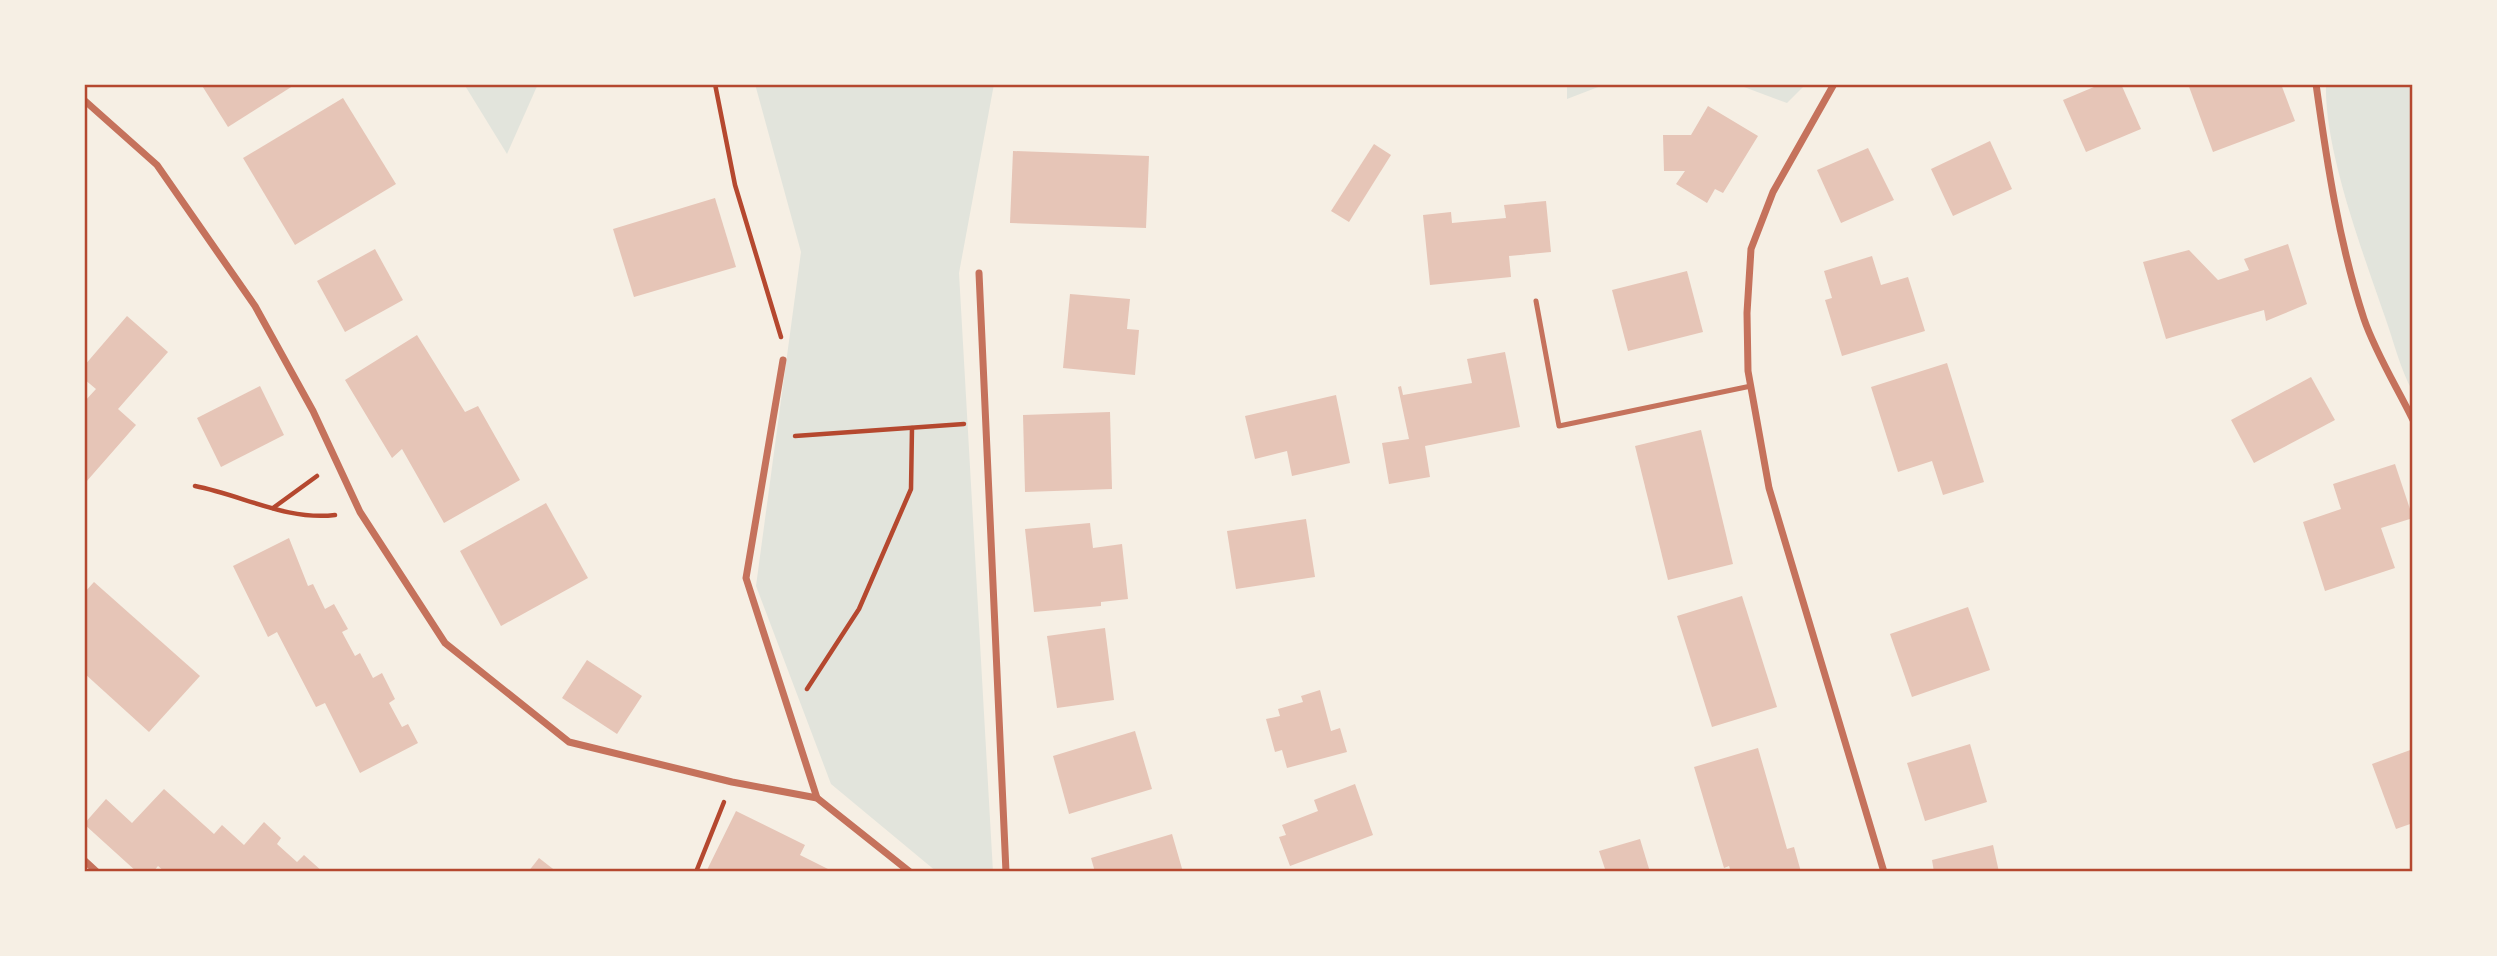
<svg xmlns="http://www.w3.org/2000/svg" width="2497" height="956" viewBox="0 0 2497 956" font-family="'Zilla Slab',serif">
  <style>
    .green { fill: #e2e4dc }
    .building { fill: #e6c5b7 }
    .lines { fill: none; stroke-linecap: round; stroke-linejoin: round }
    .path { stroke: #b5482f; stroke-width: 4.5 }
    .service { stroke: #c5725c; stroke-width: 5 }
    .minor { stroke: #c5725c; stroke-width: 7 }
    .neatline { fill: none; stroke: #b5482f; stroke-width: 2.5 }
  </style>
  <rect width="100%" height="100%" fill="#f6efe4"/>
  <g class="green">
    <polygon points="464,84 538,84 507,154"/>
    <polygon points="755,84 994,84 959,273 993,872 937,872 831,784 756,586 801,252"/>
    <polygon points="1567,84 1606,84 1567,99"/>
    <polygon points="1736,84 1806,84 1787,103"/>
    <path d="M2326,84H2413V392C2400,369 2394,342 2385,317C2363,253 2324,150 2326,84Z"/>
  </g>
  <g class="building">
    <polygon points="201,84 296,84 228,127"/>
    <polygon points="2101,84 2121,84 2141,129 2086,152 2063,100"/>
    <polygon points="2188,84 2281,84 2295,121 2213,152"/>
    <polygon points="343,98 396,184 295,245 243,158"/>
    <polygon points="1708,106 1758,136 1723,193 1715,189 1707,203 1676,184 1685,171 1664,171 1663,135 1691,135"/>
    <polygon points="1990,141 2012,189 1953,216 1931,169"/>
    <polygon points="1374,144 1391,155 1349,222 1331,211"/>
    <polygon points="1868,148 1894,200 1841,223 1817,170"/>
    <polygon points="1013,151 1149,156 1146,228 1010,223"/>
    <polygon points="715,198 736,267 634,297 613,229"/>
    <polygon points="1546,201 1551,252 1509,256 1511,277 1430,285 1423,215 1451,212 1452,223 1506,218 1504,205"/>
    <polygon points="2288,244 2307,304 2266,321 2264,310 2166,339 2143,262 2189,250 2218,280 2249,270 2244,259"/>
    <polygon points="375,249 403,300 345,332 317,281"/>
    <polygon points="1872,256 1881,285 1908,277 1925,331 1842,356 1825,300 1832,298 1824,271"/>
    <polygon points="1687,271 1703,332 1628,351 1612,290"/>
    <polygon points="1070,294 1130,299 1127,329 1139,330 1135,375 1063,368"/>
    <polygon points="127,316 168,352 118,409 136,425 86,482 84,402 96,389 84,379 84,366"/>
    <polygon points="417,335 465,412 478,406 520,480 444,523 402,449 392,458 345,380"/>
    <polygon points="1505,352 1520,427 1425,446 1430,477 1389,484 1382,443 1409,439 1398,387 1401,386 1403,395 1472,383 1467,359"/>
    <polygon points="1947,363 1984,482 1943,495 1932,461 1898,472 1871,387"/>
    <polygon points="2311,377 2335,420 2254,463 2231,420"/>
    <polygon points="260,386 284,435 221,467 197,418"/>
    <polygon points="1336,395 1350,463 1292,476 1287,451 1255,459 1245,416"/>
    <polygon points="1110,412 1112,489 1025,492 1023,415"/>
    <polygon points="1701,430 1733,564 1668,580 1635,446"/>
    <polygon points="2395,464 2413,518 2381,528 2395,568 2325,591 2303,522 2341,509 2333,484"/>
    <polygon points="546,503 588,578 501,626 460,551"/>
    <polygon points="1306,519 1315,577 1236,589 1227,531"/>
    <polygon points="1090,523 1093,548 1122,544 1128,599 1101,602 1101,606 1034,612 1025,529"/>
    <polygon points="289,538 308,586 313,584 325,609 334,604 348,629 342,632 355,656 360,653 373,678 382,673 395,699 389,703 402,727 408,724 418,743 360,773 325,703 316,707 277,632 268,637 233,566"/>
    <polygon points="94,582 200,676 149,732 84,673 84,593"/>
    <polygon points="1742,596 1777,707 1712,727 1677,616"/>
    <polygon points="1968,607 1990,670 1912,697 1890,634"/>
    <polygon points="1105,628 1114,700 1057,708 1047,636"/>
    <polygon points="587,660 642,696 617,734 562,698"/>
    <polygon points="1320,690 1331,731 1340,728 1347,752 1287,768 1282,750 1275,752 1266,719 1280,716 1278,709 1303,702 1301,696"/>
    <polygon points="1135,731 1152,789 1069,814 1053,756"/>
    <polygon points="1970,744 1987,802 1925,821 1907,763"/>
    <polygon points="1758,748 1787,849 1794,847 1801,872 1731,872 1729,866 1724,868 1694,767"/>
    <polygon points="2413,749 2413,823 2396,829 2372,764"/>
    <polygon points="1355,784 1373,835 1290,866 1279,837 1286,835 1282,825 1318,811 1314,800"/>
    <polygon points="164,789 214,834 222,825 244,845 264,822 281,838 277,844 297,862 304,855 323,872 165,872 158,866 153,872 137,872 84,824 106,799 132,823"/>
    <polygon points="736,811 805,845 800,855 834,872 707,870"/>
    <polygon points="1172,834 1183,872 1095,872 1091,858"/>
    <polygon points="1640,839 1650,872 1606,872 1599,851"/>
    <polygon points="1993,845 1999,872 1934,872 1932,860"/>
    <polygon points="539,858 557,872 528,872"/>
  </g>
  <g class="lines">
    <g class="path">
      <polyline points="715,84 735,185 781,337"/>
      <polyline points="795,436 964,424"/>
      <path d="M195,486C242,495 287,521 335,515"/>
      <polyline points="273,508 317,476"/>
      <polyline points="807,689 859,609 911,489 912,428"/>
      <polyline points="696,872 724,802"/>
    </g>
    <polyline class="service" points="1536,301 1559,426 1751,386"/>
    <g class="minor">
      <polyline points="1834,84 1773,192 1751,249 1747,313 1748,371 1769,488 1884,872"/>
      <path d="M2316,84C2327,163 2339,243 2364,319C2376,354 2397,387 2413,420"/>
      <polyline points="84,100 157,165 255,306 313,411 360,512 445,643 569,742 732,782 817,798 910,872"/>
      <polyline points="979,273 1006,872"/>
      <polyline points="783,360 746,578 817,798"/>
      <polyline points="84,860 97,872"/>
    </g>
  </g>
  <rect width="2497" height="956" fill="none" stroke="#f6efe4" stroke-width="172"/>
  <rect x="86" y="86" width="2325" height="784" class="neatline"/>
</svg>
